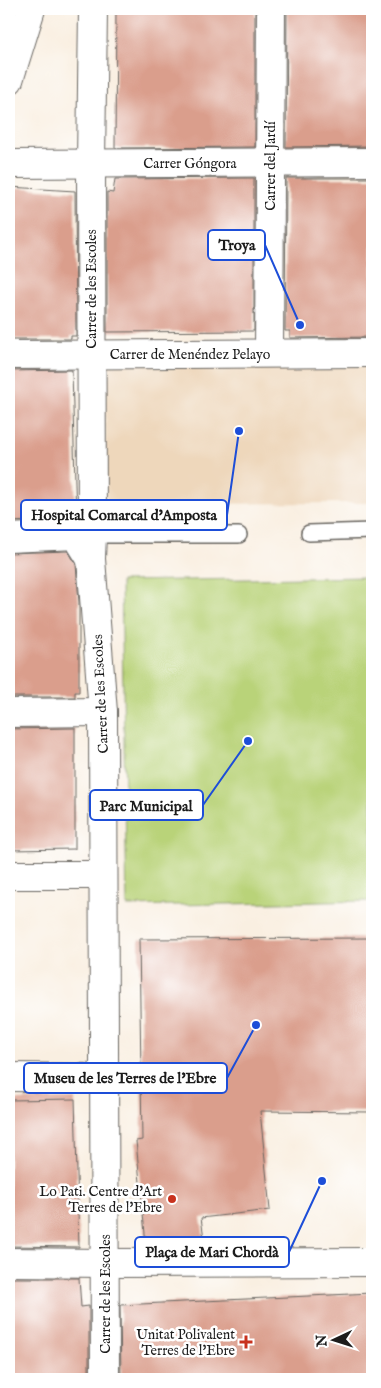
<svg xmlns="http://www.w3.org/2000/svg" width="381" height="1388" viewBox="0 0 381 1388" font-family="'IM FELL English',serif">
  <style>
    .built { fill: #eed7bb }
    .green { fill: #b9d379; stroke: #6a784a }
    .building { fill: #da9e8c }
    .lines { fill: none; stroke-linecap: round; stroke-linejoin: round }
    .lane-casing { stroke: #696661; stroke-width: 18 }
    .street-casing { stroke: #696661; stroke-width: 30 }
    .lane { stroke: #fff; stroke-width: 15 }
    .street { stroke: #fff; stroke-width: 28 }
    .poi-dot { fill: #c8321e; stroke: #fff; stroke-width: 2 }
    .labels { text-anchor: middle; stroke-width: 5; stroke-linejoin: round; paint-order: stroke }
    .street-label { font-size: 14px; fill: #1c1c1c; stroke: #fff }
    .poi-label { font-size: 14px; fill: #1c1c1c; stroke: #fff; text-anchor: end }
    .leader { fill: none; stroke: #1d4ed8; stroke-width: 2 }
    .callout-dot { fill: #1d4ed8; stroke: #fff; stroke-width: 2 }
    .callout { fill: #fff; stroke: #1d4ed8; stroke-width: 2 }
    .callout-label { font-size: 15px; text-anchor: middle; font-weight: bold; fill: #1c1c1c }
  </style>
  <rect width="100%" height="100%" fill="#fff"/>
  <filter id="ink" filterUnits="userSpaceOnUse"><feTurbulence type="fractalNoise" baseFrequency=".02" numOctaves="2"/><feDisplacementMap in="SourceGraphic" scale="10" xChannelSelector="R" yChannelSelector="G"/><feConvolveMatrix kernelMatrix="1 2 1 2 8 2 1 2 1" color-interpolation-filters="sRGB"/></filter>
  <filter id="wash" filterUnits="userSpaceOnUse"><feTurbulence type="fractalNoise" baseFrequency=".0096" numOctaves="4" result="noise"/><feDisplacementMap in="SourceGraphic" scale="20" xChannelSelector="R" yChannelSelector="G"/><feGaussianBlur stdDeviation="1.12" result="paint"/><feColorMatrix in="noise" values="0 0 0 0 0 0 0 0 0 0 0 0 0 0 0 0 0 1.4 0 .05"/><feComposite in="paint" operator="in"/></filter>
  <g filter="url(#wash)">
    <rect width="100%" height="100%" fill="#f9efe1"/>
    <polygon class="built" points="372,354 372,503 106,504 105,359"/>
    <polygon class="green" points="372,577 372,901 127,906 121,581"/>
    <g id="blocks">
      <g class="building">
        <polygon points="116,9 255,9 255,147 115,148"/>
        <polygon points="287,9 372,9 372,146 286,147"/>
        <polygon points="254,178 254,331 107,332 107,192 113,193 115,179"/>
        <polygon points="286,178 372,178 372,337 290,338 290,331 285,331"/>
        <polygon points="9,187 75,191 76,336 71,336 71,339 9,339"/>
        <polygon points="72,370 76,519 9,522 9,371"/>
        <polygon points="68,551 76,564 79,602 79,692 75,692 75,697 9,697 9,553"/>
        <polygon points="75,728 75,849 9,850 9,729"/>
        <polygon points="372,938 372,1112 260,1111 270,1210 201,1218 204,1238 146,1244 136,1141 142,1140 139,939"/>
        <polygon points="75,1099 79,1247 9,1246 9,1100"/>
        <polygon points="9,1278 79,1278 81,1307 89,1306 89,1379 9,1379"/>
        <polygon points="372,1293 372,1379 121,1379 120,1305"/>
      </g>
    </g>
  </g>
  <g filter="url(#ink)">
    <use href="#blocks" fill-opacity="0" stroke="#696661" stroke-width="1"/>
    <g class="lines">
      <g class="lane-casing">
        <g id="lane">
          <polyline points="309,533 372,531"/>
          <polyline points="92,535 239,535"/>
        </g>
      </g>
      <g class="street-casing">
        <g id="street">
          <polyline points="93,9 91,163 92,535 91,559 103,712 105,1379"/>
          <polyline points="9,80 31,9"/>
          <polyline points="9,164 372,162"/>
          <polyline points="269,353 271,9"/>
          <polyline points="9,355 372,353"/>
          <polyline points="9,538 76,535 91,559"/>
          <polyline points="9,713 103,712"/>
          <polyline points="9,875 103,875"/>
          <polyline points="9,1077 104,1078"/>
          <polyline points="9,1262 105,1263 372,1262"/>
        </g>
      </g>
      <use href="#lane" class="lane"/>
      <use href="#street" class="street"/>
    </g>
  </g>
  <g class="poi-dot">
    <circle cx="172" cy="1199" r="5"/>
    <path d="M243.5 1334.5h5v5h5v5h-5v5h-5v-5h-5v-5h5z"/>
  </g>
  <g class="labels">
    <g class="street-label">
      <text x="190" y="168">Carrer Góngora</text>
      <text transform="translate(270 166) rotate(-90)" y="5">Carrer del Jardí</text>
      <text transform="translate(91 289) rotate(-90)" y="5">Carrer de les Escoles</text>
      <text x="190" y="359">Carrer de Menéndez Pelayo</text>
      <text transform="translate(100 694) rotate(-93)" y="5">Carrer de les Escoles</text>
      <text transform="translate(105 1294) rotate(-90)" y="5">Carrer de les Escoles</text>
    </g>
    <g class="poi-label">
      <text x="162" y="1196">Lo Pati. Centre d'Art<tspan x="162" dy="16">Terres de l'Ebre</tspan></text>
      <text x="235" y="1339">Unitat Polivalent<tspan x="235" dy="16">Terres de l'Ebre</tspan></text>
    </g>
  </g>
  <path class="leader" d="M300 325L265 245M239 431L227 515M248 741L203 805M256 1025L227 1078M322 1181L289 1252"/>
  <g class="callout-dot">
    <circle cx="300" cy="325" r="5"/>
    <circle cx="239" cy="431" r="5"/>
    <circle cx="248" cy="741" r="5"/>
    <circle cx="256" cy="1025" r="5"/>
    <circle cx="322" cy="1181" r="5"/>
  </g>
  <g class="callout">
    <rect x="208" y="230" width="57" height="30" rx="5"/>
    <rect x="21" y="500" width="206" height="30" rx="5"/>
    <rect x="90" y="790" width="113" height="30" rx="5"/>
    <rect x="24" y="1063" width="203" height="30" rx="5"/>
    <rect x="135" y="1237" width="154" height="30" rx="5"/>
  </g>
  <g class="callout-label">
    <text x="237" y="250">Troya</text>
    <text x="124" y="520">Hospital Comarcal d'Amposta</text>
    <text x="146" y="811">Parc Municipal</text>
    <text x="125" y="1083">Museu de les Terres de l'Ebre</text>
    <text x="212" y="1257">Plaça de Mari Chordà</text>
  </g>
  <rect width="381" height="1388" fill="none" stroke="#fff" stroke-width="30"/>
  <g transform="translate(334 1340) rotate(266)" stroke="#ffffff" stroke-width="4" paint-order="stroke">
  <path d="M0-4L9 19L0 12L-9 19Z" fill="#1c1c1c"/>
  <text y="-8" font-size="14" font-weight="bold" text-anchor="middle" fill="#1c1c1c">N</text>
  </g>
</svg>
